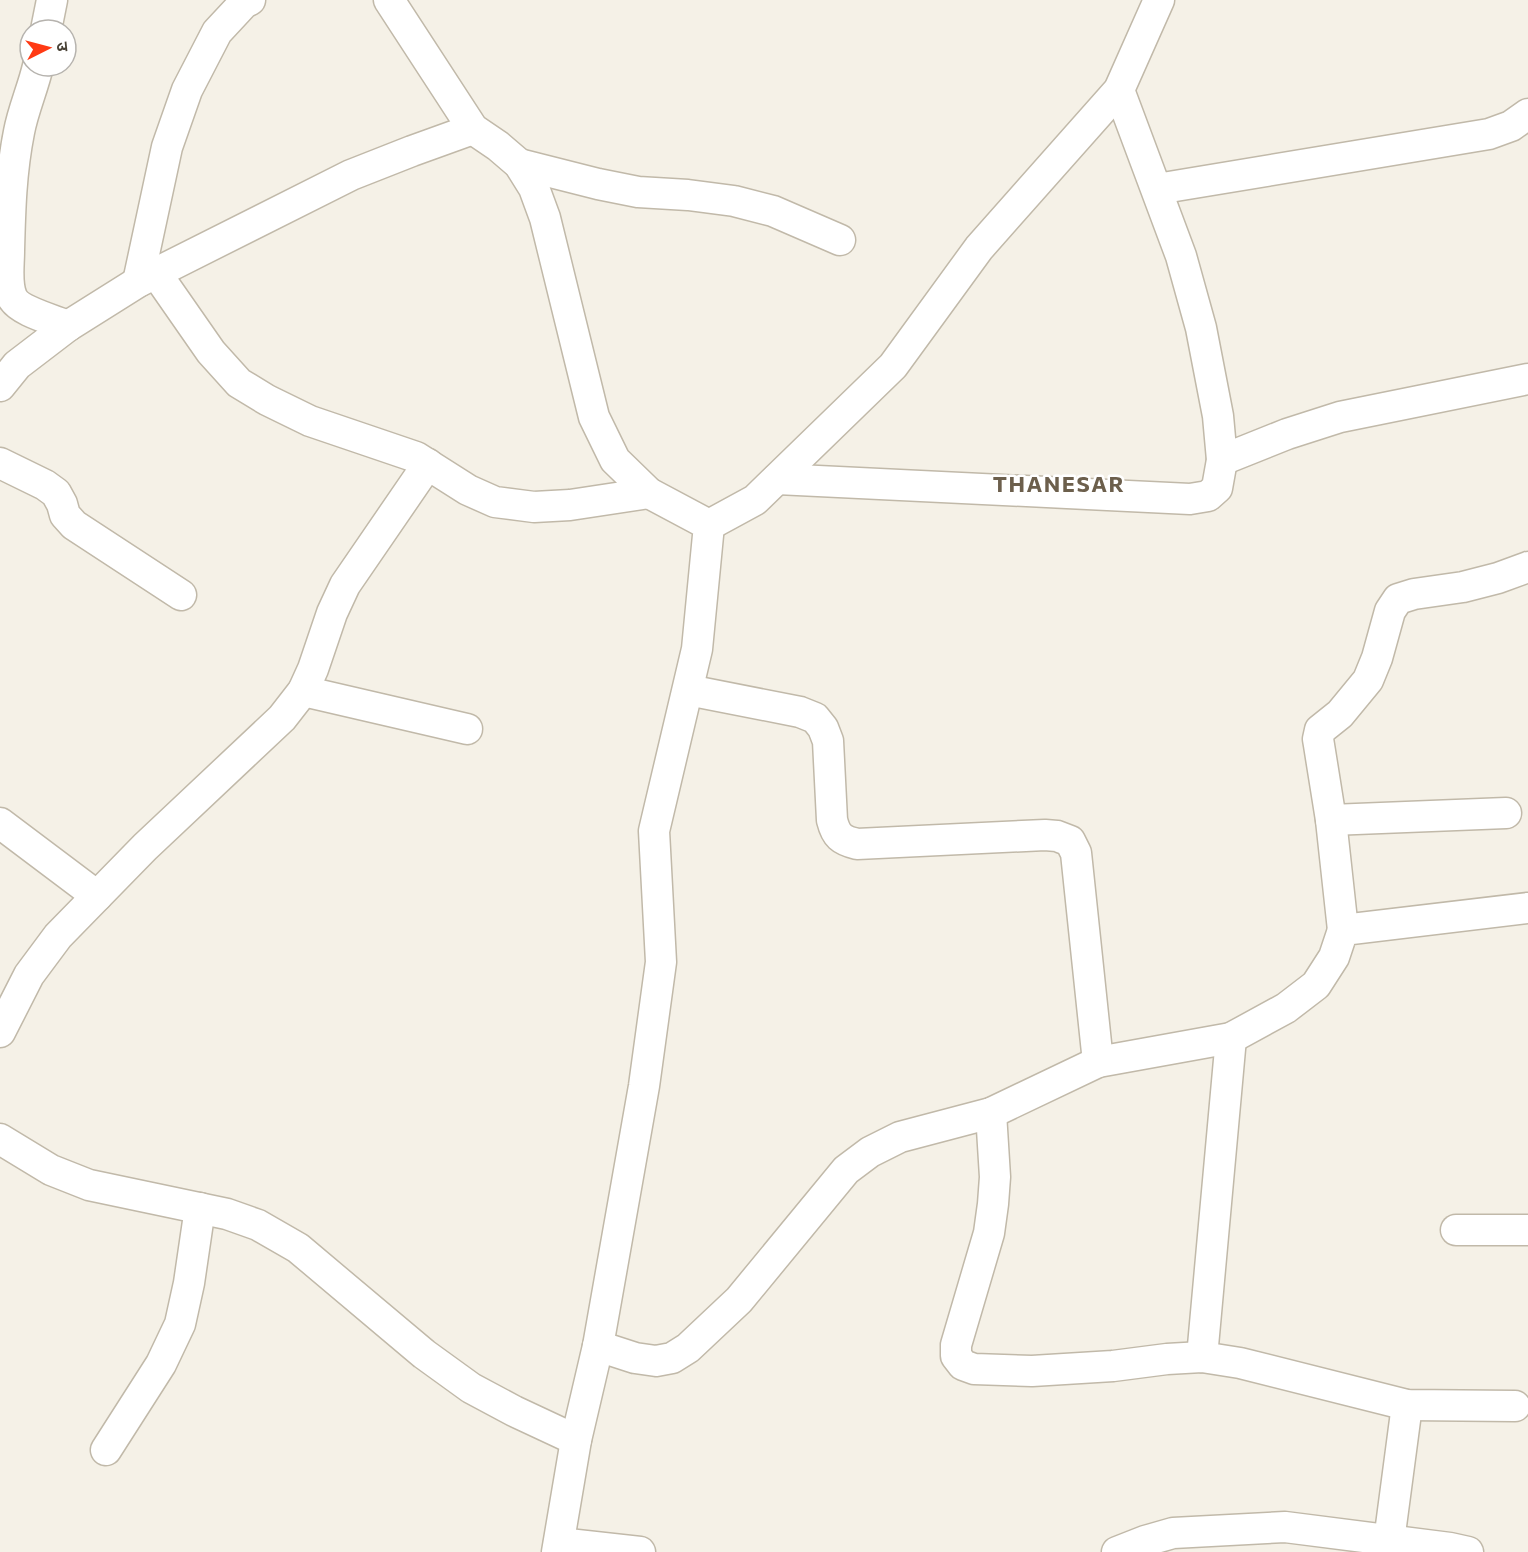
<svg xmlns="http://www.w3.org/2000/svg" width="1528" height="1552" viewBox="0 0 1528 1552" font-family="Commissioner,'Noto Sans Devanagari',sans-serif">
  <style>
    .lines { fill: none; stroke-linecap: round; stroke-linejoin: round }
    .minor-casing { stroke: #c1b9a9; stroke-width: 33 }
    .minor { stroke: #fff; stroke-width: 30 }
    .labels { text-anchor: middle; stroke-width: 5; stroke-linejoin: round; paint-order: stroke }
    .district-label { font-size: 22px; font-weight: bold; letter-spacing: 1.5px; fill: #6c5f4c; stroke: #fff }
  </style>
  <rect width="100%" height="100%" fill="#f5f1e7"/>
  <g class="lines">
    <g class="minor-casing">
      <g id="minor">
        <polyline points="389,0 473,129 498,146 519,164 534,188 545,218 594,417 615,460 649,493 709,525 697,649 654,831 661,962 644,1086 598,1346 576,1440 557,1552"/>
        <polyline points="46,30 52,0"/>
        <path d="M38,66C33,88 23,110 19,132C11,172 10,211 9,251C9,266 6,284 12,297C18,311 54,320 68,326"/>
        <polyline points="519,164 598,184 638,192 688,195 734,201 773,211 840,240"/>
        <polyline points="1157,189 1489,134 1511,126 1528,114"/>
        <polyline points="156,273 211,352 239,383 267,400 310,421 416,457 468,490 495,502 534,507 570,505 649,493"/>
        <polyline points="138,282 167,147 187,90 217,32 244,3 250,0"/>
        <polyline points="0,386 17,365 68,326 138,282 351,175 412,151 473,129"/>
        <polyline points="1222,460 1287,434 1340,417 1528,379"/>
        <polyline points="0,463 45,485 56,493 62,504 65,515 74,525 181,595"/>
        <polyline points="777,479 1190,499 1208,496 1217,488 1222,460 1218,416 1201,328 1181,256 1119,90"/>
        <polyline points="709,525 755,500 893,366 979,248 1119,90 1159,0"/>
        <path d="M688,690L800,712L815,718L823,728L828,741L832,820C836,836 841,840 857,844L1045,835L1057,836L1070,841L1076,853L1098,1062"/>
        <polyline points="303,691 467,729"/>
        <polyline points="1331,820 1506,813"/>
        <polyline points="0,823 97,896"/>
        <polyline points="1343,930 1331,820 1319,745 1318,739 1320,730 1340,714 1368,680 1377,658 1390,611 1398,599 1414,594 1463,587 1498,578 1528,567"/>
        <polyline points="0,1032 29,975 58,936 145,847 282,718 303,691 313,669 332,613 345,585 428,464"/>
        <polyline points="991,1113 995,1177 993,1204 989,1233 956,1345 956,1356 963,1365 974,1369 1032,1371 1113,1366 1167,1359 1202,1357 1240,1363 1407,1405 1515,1406"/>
        <polyline points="0,1139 51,1170 89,1185 227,1214 258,1225 298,1248 424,1354 471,1388 514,1411 576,1440"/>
        <polyline points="1456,1230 1528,1230"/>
        <polyline points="598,1346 635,1358 656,1361 672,1358 688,1348 739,1300 846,1170 870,1152 900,1137 991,1113 1098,1062 1231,1038 1286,1008 1316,985 1334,957 1343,930 1528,908"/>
        <polyline points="1202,1357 1231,1038"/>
        <polyline points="106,1450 161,1364 180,1324 189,1283 200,1208"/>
        <polyline points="1389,1541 1407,1405"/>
        <polyline points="559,1543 640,1552"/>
        <polyline points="1117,1552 1145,1541 1173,1533 1285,1527 1450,1548 1468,1552"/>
      </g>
    </g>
    <use href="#minor" class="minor"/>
  </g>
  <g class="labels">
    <g class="district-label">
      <text x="1059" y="492">THANESAR</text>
    </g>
  </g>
  <g transform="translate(48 48) rotate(84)"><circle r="28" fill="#ffffff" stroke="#b6b3ae" stroke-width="1.5"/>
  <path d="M0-4.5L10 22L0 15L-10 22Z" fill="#ff3a14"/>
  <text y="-9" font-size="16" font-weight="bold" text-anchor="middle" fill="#484135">उ</text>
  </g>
</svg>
